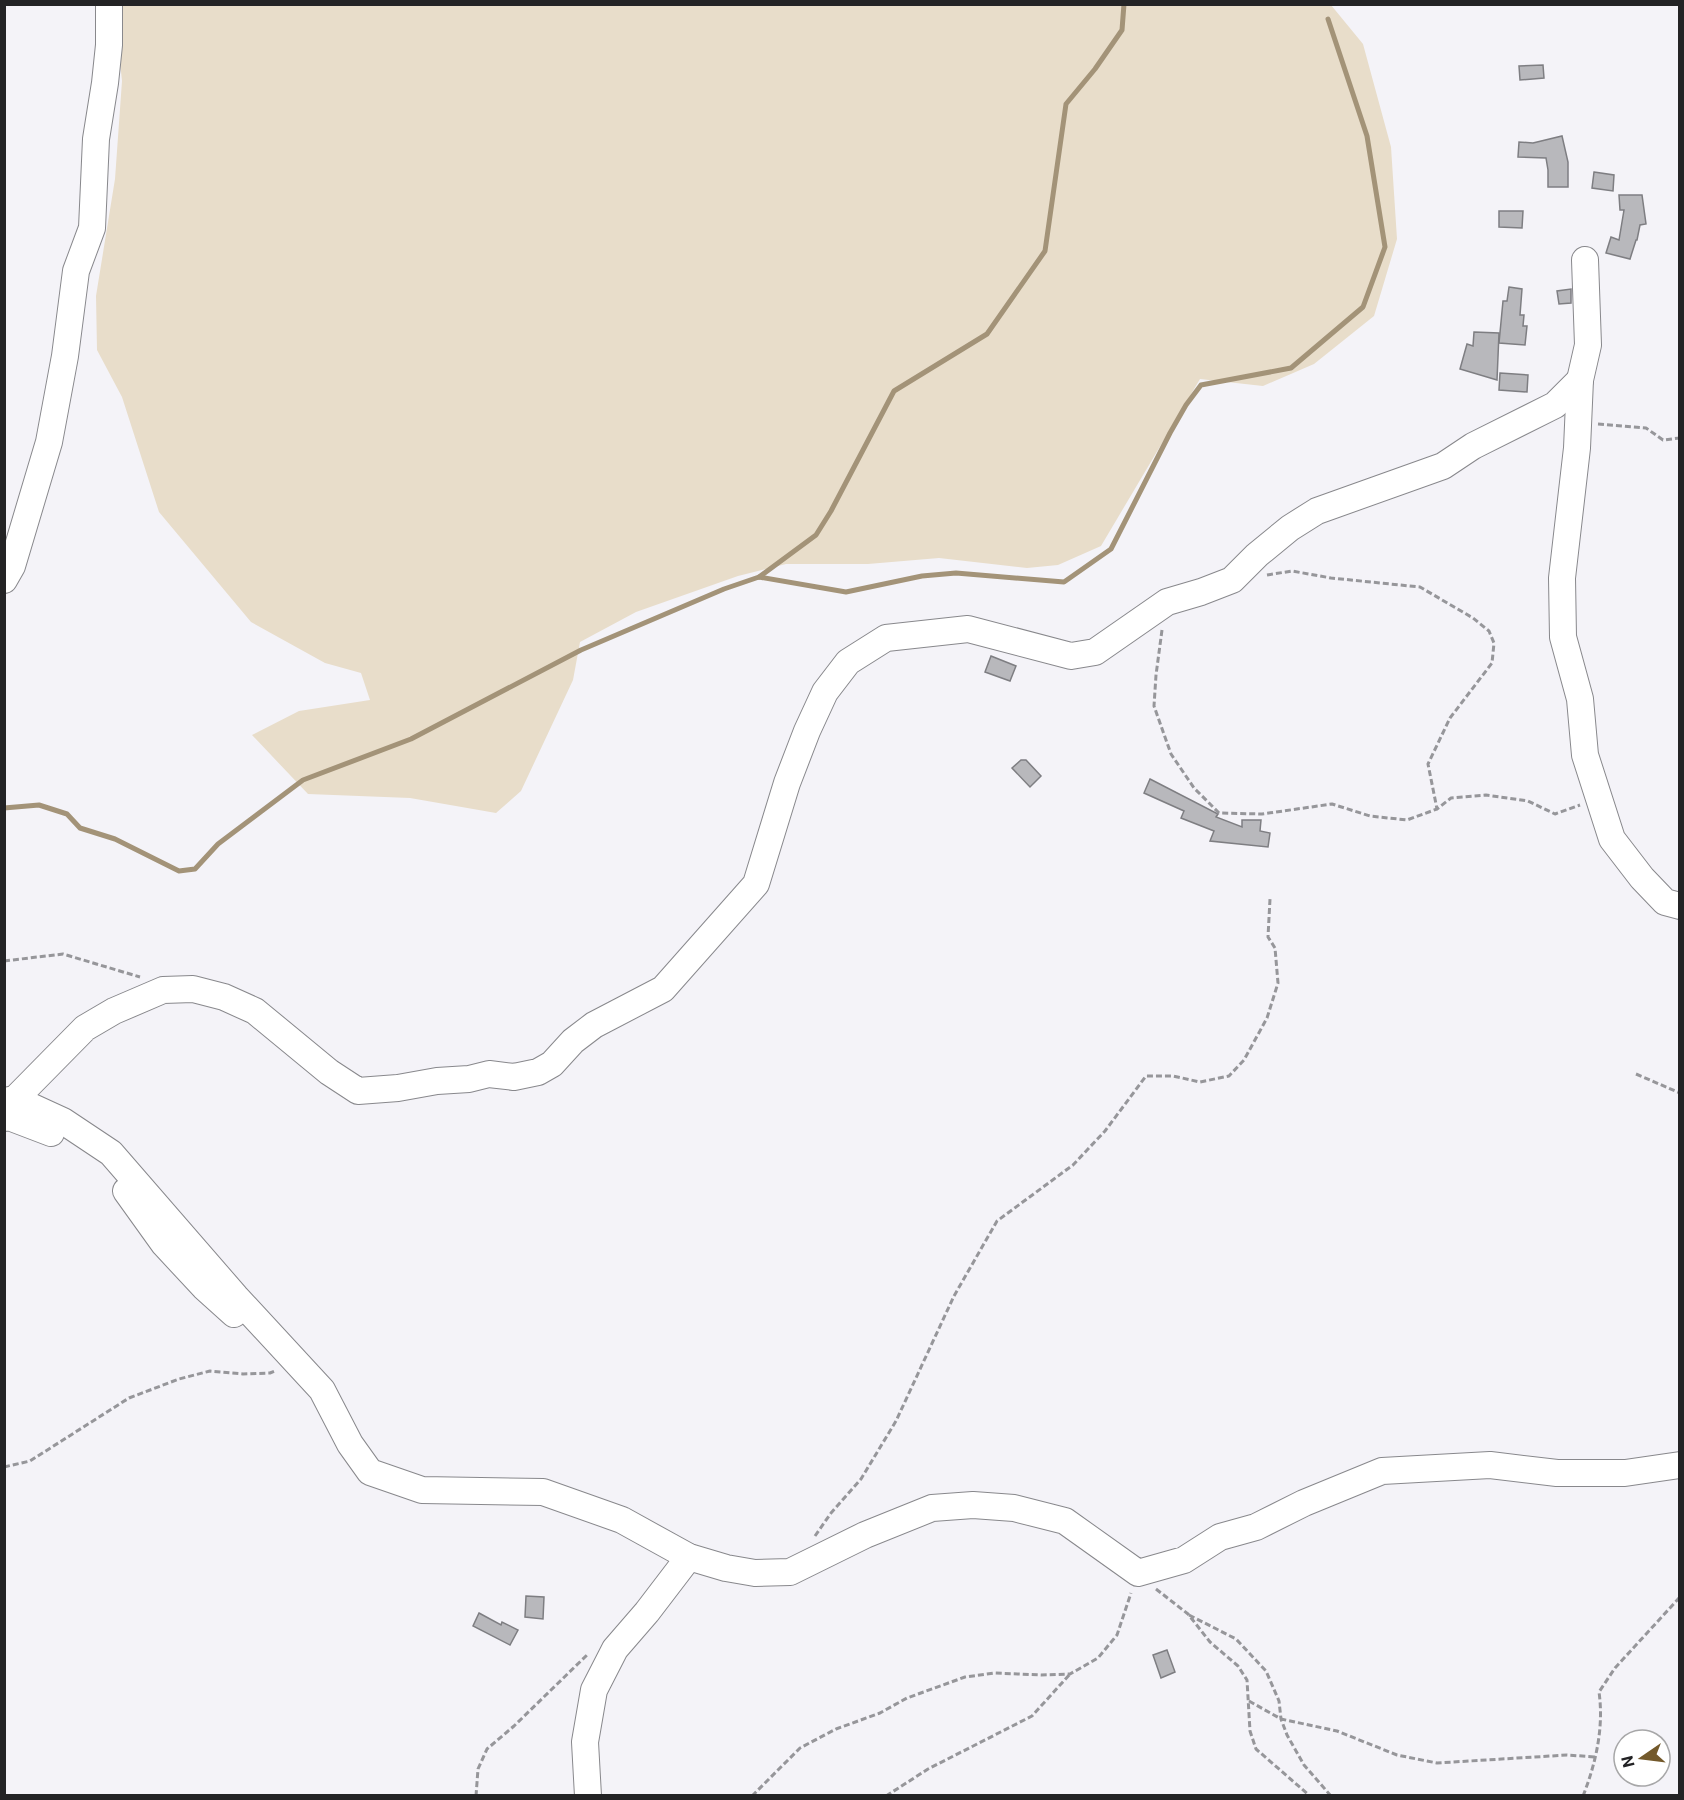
<svg xmlns="http://www.w3.org/2000/svg" width="1684" height="1800" viewBox="0 0 1684 1800" font-family="Roboto,sans-serif">
  <style>
    .green { fill: #e8ddca }
    .lines { fill: none; stroke-linecap: round; stroke-linejoin: round }
    .stream { stroke: #a39378; stroke-width: 5 }
    .building { fill: #b8b8bc; stroke: #7e7e82; stroke-width: 1.5 }
    .minor-casing { stroke: #88888c; stroke-width: 28 }
    .path { stroke: #96969a; stroke-width: 3; stroke-dasharray: 6 3; stroke-linecap: butt }
    .minor { stroke: #fff; stroke-width: 26 }
  </style>
  <rect width="100%" height="100%" fill="#f4f3f8"/>
  <polygon class="green" points="119,5 1331,5 1363,44 1391,147 1397,239 1374,316 1314,364 1263,386 1200,379 1101,546 1058,565 1027,568 939,558 868,564 786,564 738,576 636,612 580,642 573,680 521,791 496,813 410,798 308,794 252,735 299,711 370,700 361,673 325,663 251,622 159,512 122,397 97,350 96,296 115,179 122,81 116,25"/>
  <g class="lines">
    <g class="stream">
      <polyline points="759,577 816,535 831,511 894,391 987,334 1045,251 1066,104 1095,69 1122,30 1124,4"/>
      <polyline points="4,808 39,805 67,814 80,828 115,839 179,871 195,869 218,844 303,780 411,739 581,650 724,589 759,577 846,592 922,576 956,573 1064,582 1111,549 1170,433 1186,405 1201,385 1291,368 1363,307 1385,247 1367,136 1328,19"/>
    </g>
  </g>
  <g class="building">
    <polygon points="1543,65 1544,78 1520,80 1519,66"/>
    <polygon points="1562,136 1568,162 1568,187 1548,187 1548,170 1546,158 1518,157 1519,142 1533,143"/>
    <polygon points="1594,172 1614,175 1613,191 1592,188"/>
    <polygon points="1619,195 1642,195 1646,224 1640,225 1637,240 1636,240 1630,259 1606,253 1611,237 1619,240 1624,210 1620,210"/>
    <polygon points="1499,211 1523,211 1522,228 1499,227"/>
    <polygon points="1509,287 1522,289 1520,315 1524,315 1523,326 1527,326 1525,345 1499,343 1503,301 1507,301"/>
    <polygon points="1571,289 1571,303 1559,304 1557,291"/>
    <polygon points="1474,332 1499,333 1497,380 1460,369 1467,344 1473,346"/>
    <polygon points="1500,373 1528,375 1527,392 1499,390"/>
    <polygon points="991,656 1016,666 1010,681 985,672"/>
    <polygon points="1021,760 1026,760 1041,776 1030,787 1012,768"/>
    <polygon points="1150,779 1218,814 1216,817 1242,827 1242,820 1261,820 1260,831 1270,833 1268,847 1210,841 1214,831 1181,818 1184,811 1144,793"/>
    <polygon points="526,1596 544,1597 543,1619 525,1617"/>
    <polygon points="479,1613 501,1625 502,1622 518,1630 510,1645 473,1626"/>
    <polygon points="1167,1650 1175,1672 1161,1678 1153,1655"/>
  </g>
  <g class="lines">
    <g class="minor-casing">
      <g id="minor">
        <polyline points="1585,260 1588,345 1580,380 1577,448 1562,578 1563,637 1580,699 1585,755 1612,839 1642,878 1665,902 1680,906"/>
        <polyline points="4,580 12,566 49,442 65,356 76,271 92,228 96,139 105,83 109,45 109,4"/>
        <polyline points="15,1099 85,1028 114,1011 163,990 193,989 224,997 255,1011 329,1072 358,1091 398,1088 437,1081 469,1079 489,1074 514,1077 538,1072 552,1064 573,1041 594,1025 663,989 756,884 787,783 807,731 825,692 848,662 886,638 968,629 1071,656 1095,652 1167,602 1201,592 1232,580 1257,555 1290,528 1317,511 1443,466 1473,446 1555,405 1580,380"/>
        <polyline points="4,1101 15,1099 63,1121 111,1153 236,1297 322,1390 350,1444 370,1472 422,1490 543,1492 622,1520 689,1557 726,1568 755,1573 790,1572 865,1535 932,1508 973,1505 1014,1508 1065,1521 1138,1573 1184,1560 1220,1537 1256,1527 1304,1503 1382,1471 1490,1465 1557,1473 1625,1473 1680,1465"/>
        <polyline points="4,1118 9,1117 51,1133"/>
        <polyline points="126,1191 164,1244 204,1287 234,1314"/>
        <polyline points="588,1796 585,1742 594,1690 615,1649 647,1612 689,1557"/>
      </g>
    </g>
    <g class="path">
      <polyline points="1598,424 1646,428 1663,440 1680,438"/>
      <polyline points="1267,575 1292,571 1331,578 1420,587 1473,618 1489,631 1494,643 1492,663 1450,718 1428,764 1437,809"/>
      <polyline points="1162,630 1156,675 1154,706 1171,754 1194,788 1219,813 1262,814 1332,804 1370,816 1407,820 1437,809 1451,798 1486,795 1528,801 1555,814 1580,805"/>
      <polyline points="4,961 63,954 140,977"/>
      <polyline points="1636,1074 1680,1093"/>
      <polyline points="4,1467 30,1461 129,1398 179,1379 210,1371 243,1374 270,1373 275,1371"/>
      <polyline points="815,1536 831,1513 861,1479 896,1421 954,1296 997,1221 1073,1165 1105,1131 1146,1076 1173,1076 1200,1082 1229,1076 1244,1060 1267,1018 1278,983 1275,948 1268,937 1270,899"/>
      <polyline points="1156,1589 1188,1614 1210,1642 1238,1666 1247,1680 1250,1731 1256,1749 1310,1796"/>
      <polyline points="1189,1615 1236,1639 1266,1671 1279,1701 1281,1719 1287,1735 1304,1765 1331,1796"/>
      <polyline points="1249,1701 1281,1719 1337,1731 1397,1755 1437,1763 1567,1755 1596,1757"/>
      <polyline points="476,1796 478,1769 487,1749 514,1726 587,1655"/>
      <polyline points="752,1796 800,1748 836,1729 880,1713 907,1698 965,1677 995,1673 1041,1675 1070,1674 1098,1658 1117,1635 1131,1593"/>
      <polyline points="886,1796 928,1769 1032,1716 1070,1674"/>
      <path d="M1583,1796C1596,1763 1604,1727 1599,1692L1615,1668L1680,1597"/>
    </g>
    <use href="#minor" class="minor"/>
  </g>
  <rect width="1684" height="1800" fill="none" stroke="#232325" stroke-width="12"/>
  <g transform="translate(1642 1758) rotate(256)"><circle r="28" fill="#ffffff" stroke="#a7a7a8" stroke-width="1.5"/>
  <path d="M0-4.5L10 22L0 15L-10 22Z" fill="#73592b"/>
  <text y="-9" font-size="16" font-weight="bold" text-anchor="middle" fill="#232325">N</text>
  </g>
</svg>
